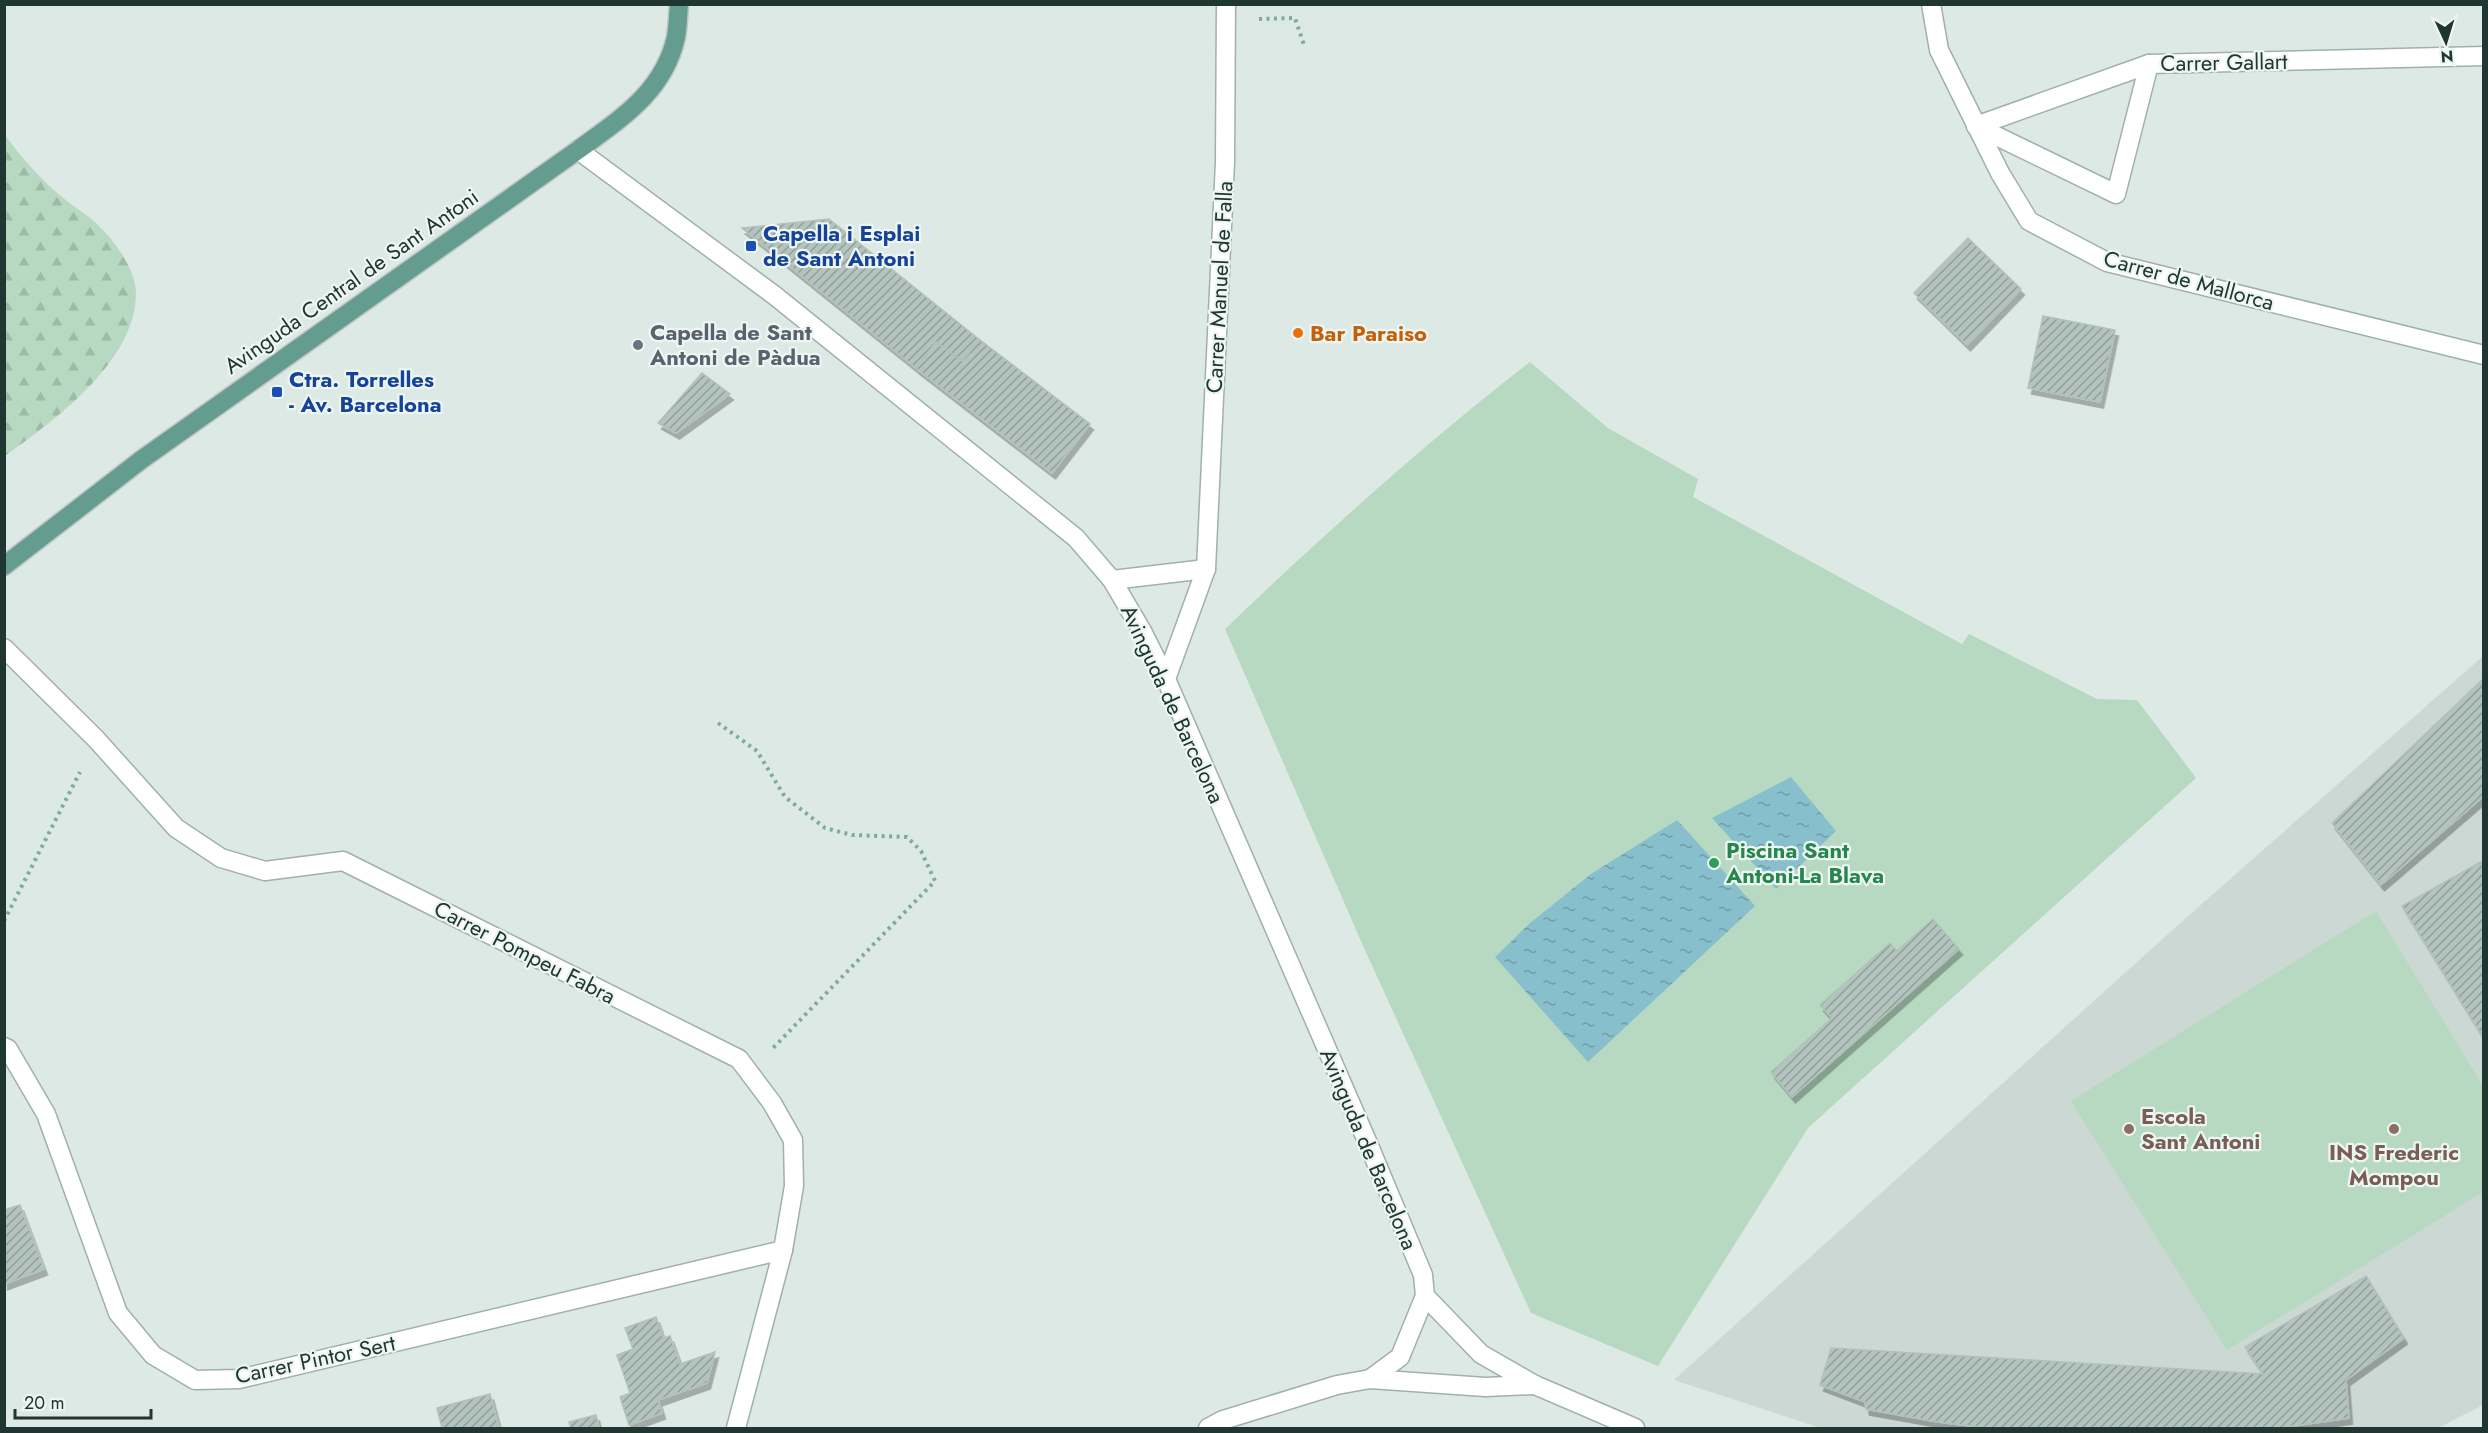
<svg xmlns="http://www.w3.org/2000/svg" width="2488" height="1433" viewBox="0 0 2488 1433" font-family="Jost,sans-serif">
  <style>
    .built { fill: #ccd8d3 }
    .forest { fill: url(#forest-firs) }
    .pitch { fill: #b7d9c1 }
    .water { fill: url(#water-ripples) }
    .building { fill: url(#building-hatch); stroke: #b0c2bb; stroke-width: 1.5; filter: url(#shadow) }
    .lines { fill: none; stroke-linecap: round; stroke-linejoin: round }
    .minor-casing { stroke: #a1b0ab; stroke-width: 21 }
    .primary-casing { stroke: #bcc3c1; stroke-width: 21 }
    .path { stroke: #7fab9e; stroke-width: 4; stroke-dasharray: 3 4.5; stroke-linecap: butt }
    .minor { stroke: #fff; stroke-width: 18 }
    .primary { stroke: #649c8f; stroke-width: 18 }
    .transit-dot { fill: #1a4fb4; stroke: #edf6f2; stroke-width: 2 }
    .food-dot { fill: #e8710a; stroke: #edf6f2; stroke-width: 2 }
    .worship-dot { fill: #6b7280; stroke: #edf6f2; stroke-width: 2 }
    .leisure-dot { fill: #2e9e5b; stroke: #edf6f2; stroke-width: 2 }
    .education-dot { fill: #8d6e63; stroke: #edf6f2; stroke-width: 2 }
    .labels { text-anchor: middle; stroke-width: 4.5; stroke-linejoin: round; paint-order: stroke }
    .street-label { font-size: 22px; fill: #203731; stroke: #edf6f2 }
    .transit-label { font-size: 22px; font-weight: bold; fill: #164399; stroke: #edf6f2; text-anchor: start }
    .worship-label { font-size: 22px; font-weight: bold; fill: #5b616d; stroke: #edf6f2; text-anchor: start }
    .food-label { font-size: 22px; font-weight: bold; fill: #c56008; stroke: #edf6f2; text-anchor: start }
    .leisure-label { font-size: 22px; font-weight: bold; fill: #27864d; stroke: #edf6f2; text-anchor: start }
    .education-label { font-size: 22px; font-weight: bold; fill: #785e54; stroke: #edf6f2; text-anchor: start }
  </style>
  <defs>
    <pattern id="forest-firs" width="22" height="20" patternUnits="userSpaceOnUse" patternTransform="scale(1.5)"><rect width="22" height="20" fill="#b7d9c1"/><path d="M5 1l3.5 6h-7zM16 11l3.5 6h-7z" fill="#9dbba6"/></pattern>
    <pattern id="water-ripples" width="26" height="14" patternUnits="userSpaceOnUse" patternTransform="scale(1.5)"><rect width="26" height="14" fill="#87c0cc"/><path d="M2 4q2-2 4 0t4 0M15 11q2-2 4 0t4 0" fill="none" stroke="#6e9da6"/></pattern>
    <pattern id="building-hatch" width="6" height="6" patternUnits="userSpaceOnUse" patternTransform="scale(1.5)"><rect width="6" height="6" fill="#b3c3bd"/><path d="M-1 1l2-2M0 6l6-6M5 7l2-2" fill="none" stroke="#919f9a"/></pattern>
    <filter id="shadow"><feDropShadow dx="3.5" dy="6" stdDeviation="0" flood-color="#0004"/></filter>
  </defs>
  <rect width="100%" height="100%" fill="#dde9e4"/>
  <polygon class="built" points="2483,656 2483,1405 2438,1428 1821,1428 1674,1380 2178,925"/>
  <path class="forest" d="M5,135C23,160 43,182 67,201C78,210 91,217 100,227C116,243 136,270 136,294C135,362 55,420 5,456Z"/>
  <g class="pitch">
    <path d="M1530,362L1608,428L1698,479L1693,497L1962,644L1969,634L2097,699L2137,700L2196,778L1808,1128L1658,1366L1531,1313L1364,948L1225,629C1322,536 1423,445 1530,362Z"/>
    <polygon points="2376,911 2483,1086 2483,1192 2227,1350 2071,1101"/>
  </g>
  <g class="water">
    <polygon points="1791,777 1836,831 1776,889 1712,818"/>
    <polygon points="1677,820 1755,906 1588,1062 1495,957 1530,923 1591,874"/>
  </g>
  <g class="building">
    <polygon points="829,219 980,340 962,361 936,342 916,368 742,228"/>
    <polygon points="1968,238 2021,289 1967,345 1914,293"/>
    <polygon points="2043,316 2115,330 2100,402 2028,388"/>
    <polygon points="980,340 1090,424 1052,473 916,368 936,342 962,361"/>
    <polygon points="702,373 730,394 676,433 658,423"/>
    <polygon points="2484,678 2484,796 2381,885 2332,823"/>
    <polygon points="2484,860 2484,1039 2402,906"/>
    <polygon points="1933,919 1959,949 1792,1097 1771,1072 1832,1018 1820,1005 1890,943 1897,951"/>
    <polygon points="20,1205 44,1269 4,1284 4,1210"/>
    <polygon points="2366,1276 2404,1338 2346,1380 2349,1418 2279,1428 1988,1428 1938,1422 1866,1409 1865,1402 1820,1385 1831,1348 2263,1374 2245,1347"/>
    <polygon points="656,1317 663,1338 670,1336 680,1364 715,1352 707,1383 658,1400 662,1413 629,1425 620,1397 630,1393 617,1355 633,1349 625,1328"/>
    <polygon points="490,1394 499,1428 442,1428 437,1408"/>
    <polygon points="596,1415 599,1428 571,1428 569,1422"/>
  </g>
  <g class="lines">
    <g class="minor-casing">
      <g id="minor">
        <polyline points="1931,4 1939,50 2000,173 2029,221 2107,262 2484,355"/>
        <polyline points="1976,126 2149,64 2484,56"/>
        <polyline points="1976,126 2116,194 2149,64"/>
        <polyline points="578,150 774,295 1076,538 1112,580 1142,631 1166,679 1370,1148 1423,1275 1425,1296 1400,1357 1370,1379"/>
        <polyline points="1112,580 1206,569"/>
        <polyline points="4,648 96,739 176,828 221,858 265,871 343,861 739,1059 772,1103 793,1140 794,1186 783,1250 736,1428"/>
        <polyline points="1166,679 1206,569 1225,162 1226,4"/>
        <polyline points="4,1047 8,1049 46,1114 118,1313 153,1355 195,1380 239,1379 783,1250"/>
        <polyline points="1425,1296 1481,1354 1535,1385 1635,1428"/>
        <polyline points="1208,1428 1223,1420 1337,1385 1370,1379 1485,1387 1535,1385"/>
      </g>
    </g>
    <g class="primary-casing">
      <path id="primary" d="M4,566L141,460L578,150C620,119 664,92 676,37C678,26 678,15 679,4"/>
    </g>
    <g class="path">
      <polyline points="1259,19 1295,18 1305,48"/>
      <polyline points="718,723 757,751 785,797 825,828 852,835 907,837 921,851 935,881 773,1048"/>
      <polyline points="4,921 80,772"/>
    </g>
    <use href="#minor" class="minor"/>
    <use href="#primary" class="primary"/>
  </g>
  <g class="transit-dot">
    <rect x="745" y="240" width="12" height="12" rx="3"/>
    <rect x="271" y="386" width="12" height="12" rx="3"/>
  </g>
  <circle class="food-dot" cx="1298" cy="333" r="6"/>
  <circle class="worship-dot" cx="638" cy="345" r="6"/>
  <circle class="leisure-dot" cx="1714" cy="863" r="6"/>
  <g class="education-dot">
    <circle cx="2129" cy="1129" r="6"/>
    <circle cx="2394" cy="1129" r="6"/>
  </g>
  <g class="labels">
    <g class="street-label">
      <text transform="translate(2224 62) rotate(-1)" y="8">Carrer Gallart</text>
      <text transform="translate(2189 280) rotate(15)" y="8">Carrer de Mallorca</text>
      <text transform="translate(351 281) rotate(-35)" y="8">Avinguda Central de Sant Antoni</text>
      <text transform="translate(1219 287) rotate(-87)" y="8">Carrer Manuel de Falla</text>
      <text transform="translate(1173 704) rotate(65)" y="8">Avinguda de Barcelona</text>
      <text transform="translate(525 952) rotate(27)" y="8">Carrer Pompeu Fabra</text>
      <text transform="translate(1369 1149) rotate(67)" y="8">Avinguda de Barcelona</text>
      <text transform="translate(315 1359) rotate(-12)" y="8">Carrer Pintor Sert</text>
    </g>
    <g class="transit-label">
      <text x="763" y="241">Capella i Esplai<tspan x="763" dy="25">de Sant Antoni</tspan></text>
      <text x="289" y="387">Ctra. Torrelles<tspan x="289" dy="25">- Av. Barcelona</tspan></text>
    </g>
    <g class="worship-label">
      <text x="650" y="340">Capella de Sant<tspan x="650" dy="25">Antoni de Pàdua</tspan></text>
    </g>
    <g class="food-label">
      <text x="1310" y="341">Bar Paraiso</text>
    </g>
    <g class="leisure-label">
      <text x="1726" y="858">Piscina Sant<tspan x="1726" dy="25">Antoni-La Blava</tspan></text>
    </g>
    <g class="education-label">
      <text x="2141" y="1124">Escola<tspan x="2141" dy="25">Sant Antoni</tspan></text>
      <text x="2394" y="1160" text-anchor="middle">INS Frederic<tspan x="2394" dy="25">Mompou</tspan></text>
    </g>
  </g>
  <rect width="2488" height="1433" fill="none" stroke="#203731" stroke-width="12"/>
  <g transform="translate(2446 42) rotate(176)" stroke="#edf6f2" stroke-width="4.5" paint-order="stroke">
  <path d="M0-4.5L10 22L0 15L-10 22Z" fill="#203731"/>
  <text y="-9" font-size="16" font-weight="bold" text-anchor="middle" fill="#203731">N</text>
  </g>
  <path d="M15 1409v9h136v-9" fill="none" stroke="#203731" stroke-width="3"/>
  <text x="24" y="1409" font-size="18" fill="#203731" stroke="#edf6f2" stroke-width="4.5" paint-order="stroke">20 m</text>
</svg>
